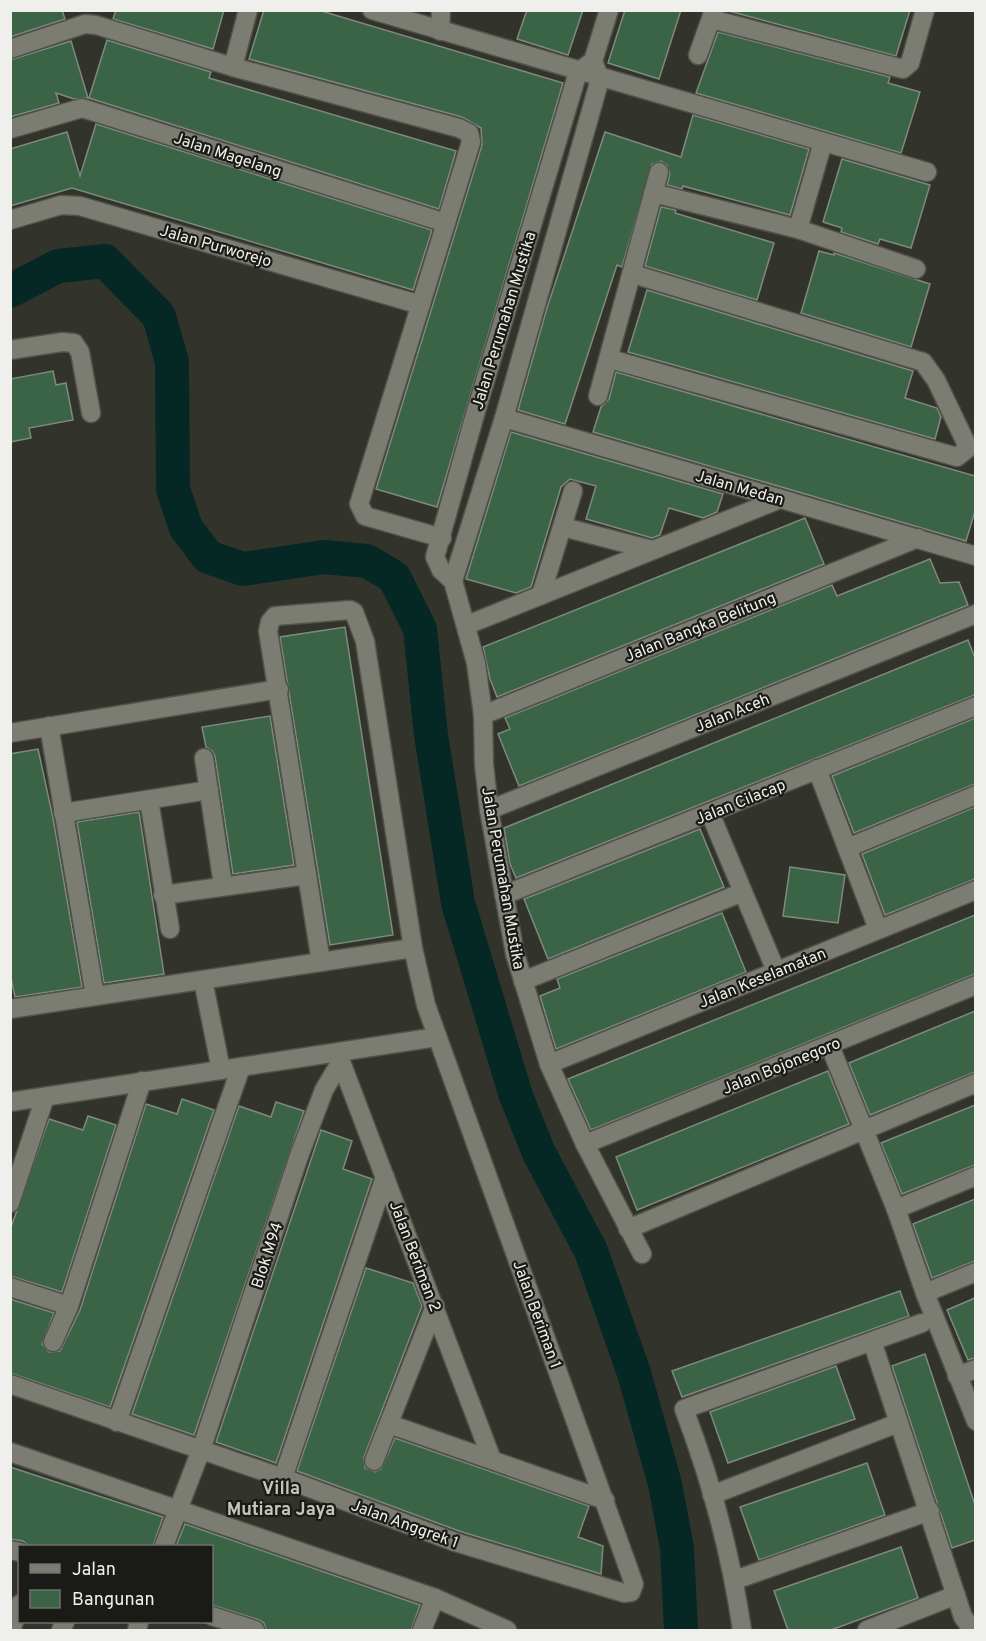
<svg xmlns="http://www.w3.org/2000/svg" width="986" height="1641" viewBox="0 0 986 1641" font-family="Overpass,sans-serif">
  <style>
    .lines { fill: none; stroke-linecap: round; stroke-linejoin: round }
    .river { stroke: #052825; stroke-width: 34 }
    .building { fill: #3b6446; stroke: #7f8981; stroke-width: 1.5 }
    .minor-casing { stroke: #51534b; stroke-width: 21 }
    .minor { stroke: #7b7d73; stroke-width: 18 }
    .labels { text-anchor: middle; stroke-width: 4.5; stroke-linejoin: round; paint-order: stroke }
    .street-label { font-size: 16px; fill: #eff0eb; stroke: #1a1b17 }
    .neighbourhood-label { font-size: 18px; font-weight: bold; fill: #c4c6bb; stroke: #1a1b17 }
  </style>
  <rect width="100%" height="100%" fill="#32342b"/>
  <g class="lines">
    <polyline class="river" points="10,291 58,266 105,261 159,316 172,362 173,489 186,528 208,557 243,569 324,557 367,561 394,577 420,629 431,735 458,903 516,1096 539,1153 591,1251 634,1373 665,1484 677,1548 681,1630"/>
  </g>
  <g class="building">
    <polygon points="10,10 62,10 65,19 10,37"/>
    <polygon points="116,10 224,10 213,49 113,19"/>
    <polygon points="264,10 318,10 563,83 437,507 376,489 482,145 481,128 462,117 249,59"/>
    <polygon points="527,10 583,10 568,55 517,39"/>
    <polygon points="625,10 681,10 659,79 608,63"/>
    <polygon points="725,10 910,10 896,56"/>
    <polygon points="718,32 890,77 888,83 920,92 901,153 696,93"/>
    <polygon points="107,40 211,72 209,78 456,151 439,209 89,98"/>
    <polygon points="71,41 88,98 74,99 56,93 59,103 10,117 10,60"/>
    <polygon points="693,115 809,149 790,215 683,186 682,189 667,185 670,174 667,165 661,161 652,164 622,267 617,265 565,424 518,410 547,308 605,132 681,157"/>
    <polygon points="96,124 432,230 413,290 72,188 10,206 10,149 67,132 80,176"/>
    <polygon points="842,159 930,185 911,248 880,239 878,244 841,232 842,228 823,222"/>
    <polygon points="661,207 676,210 675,213 774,243 757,300 645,266"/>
    <polygon points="819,251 834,255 834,253 930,284 911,347 801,313"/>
    <polygon points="647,290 913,371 905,398 937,408 941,417 935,439 628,352"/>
    <polygon points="53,371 56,385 66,383 73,420 29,428 31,438 10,442 10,379"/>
    <polygon points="616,372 975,476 975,511 966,541 593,432 601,407 609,399"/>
    <polygon points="511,432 723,494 717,512 703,518 669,508 660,535 652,538 586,519 596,486 570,479 561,487 531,587 516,593 466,579"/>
    <polygon points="805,518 824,564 497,697 490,679 483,647"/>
    <polygon points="930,559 940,583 959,582 968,605 519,786 498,734 510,729 505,718 832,585 837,596"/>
    <polygon points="345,627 393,935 330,945 280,637"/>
    <polygon points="968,640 975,658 975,695 516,878 510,864 504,828"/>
    <polygon points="270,716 294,865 233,874 215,756 212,751 206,747 202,727"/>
    <polygon points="975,718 975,784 854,833 832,776"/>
    <polygon points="38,749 53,818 82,987 15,997 10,973 10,754"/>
    <polygon points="975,807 975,879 885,915 862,854"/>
    <polygon points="139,812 164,974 104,983 77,822"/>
    <polygon points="700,829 724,887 548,959 524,899"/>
    <polygon points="790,867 845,875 838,923 783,916"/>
    <polygon points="722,913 746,972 556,1049 540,996 560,988 557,979"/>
    <polygon points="975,915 975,974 591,1130 568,1079"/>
    <polygon points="975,1011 975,1072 870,1115 849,1063"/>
    <polygon points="828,1071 849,1124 637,1210 616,1157"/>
    <polygon points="182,1099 214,1110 110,1407 10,1373 10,1299 54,1313 42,1344 49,1352 60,1351 80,1310 146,1104 177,1114"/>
    <polygon points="276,1102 304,1111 194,1435 132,1414 239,1106 271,1117"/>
    <polygon points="975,1105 975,1165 902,1194 881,1143"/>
    <polygon points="88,1116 116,1125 62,1292 10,1276 10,1230 49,1119 83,1130"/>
    <polygon points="321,1130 352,1141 343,1169 372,1179 276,1463 216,1442"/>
    <polygon points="975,1199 975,1261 932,1278 913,1224"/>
    <polygon points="366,1268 413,1283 422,1306 364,1457 365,1468 375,1472 381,1469 395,1438 589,1506 578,1537 603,1546 601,1574 459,1531 297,1471"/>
    <polygon points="900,1291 909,1316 682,1397 672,1371"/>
    <polygon points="975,1298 975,1358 968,1360 947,1310"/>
    <polygon points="925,1354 975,1505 975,1540 952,1548 892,1366"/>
    <polygon points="836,1366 855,1419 728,1463 710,1412"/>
    <polygon points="867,1463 885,1515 759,1560 740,1507"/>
    <polygon points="10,1467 163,1517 153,1546 29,1546 23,1541 10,1539"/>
    <polygon points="185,1524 420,1605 411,1630 266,1630 264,1623 259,1620 212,1605 212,1546 176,1546"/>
    <polygon points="901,1547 918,1598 831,1630 788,1630 774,1591"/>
  </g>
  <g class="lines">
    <g class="minor-casing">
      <g id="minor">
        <polyline points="372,10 927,172"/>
        <polyline points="711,19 903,69 910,63 925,10"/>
        <polyline points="440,31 441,10"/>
        <polyline points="10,49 85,24 96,25 233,67 459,128 469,133 471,142 359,504 365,516 442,538"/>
        <polyline points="698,55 714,10"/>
        <polyline points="593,61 578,72 476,411 435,557 441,570 453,581 476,663 483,715 484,764 489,810 515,954 549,1064 585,1144 642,1254"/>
        <polyline points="233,67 248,10"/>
        <polyline points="10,129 82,108 446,223"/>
        <polyline points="653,193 798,229 916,269"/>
        <polyline points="10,220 61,205 80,206 421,305"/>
        <polyline points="798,229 823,142"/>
        <polyline points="10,350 62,342 74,343 80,352 91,413"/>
        <polyline points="610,359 957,457 967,449 967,445 936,380 923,362 633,274"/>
        <polyline points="598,396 659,172"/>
        <polyline points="504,418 976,556"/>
        <polyline points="563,527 652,550"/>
        <polyline points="453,581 504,418 600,79 593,61 609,10"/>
        <polyline points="541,595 573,491"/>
        <polyline points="467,625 780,499"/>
        <polyline points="483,715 918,538"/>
        <polyline points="49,726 95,996"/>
        <polyline points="10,733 279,689"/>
        <polyline points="204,758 223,885"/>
        <polyline points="817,769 878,929"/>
        <polyline points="149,800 170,929"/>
        <polyline points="489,810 976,614"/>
        <polyline points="63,813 209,790"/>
        <polyline points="710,813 776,971"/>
        <polyline points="847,848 976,795"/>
        <polyline points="163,895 307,875"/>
        <polyline points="504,895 976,706"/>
        <polyline points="203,980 221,1070"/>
        <polyline points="523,981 743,892"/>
        <polyline points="10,1009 413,948"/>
        <polyline points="830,1046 896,1209 925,1293 976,1421"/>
        <polyline points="338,1054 492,1460"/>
        <polyline points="549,1064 976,890"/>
        <polyline points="10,1102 437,1037"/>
        <polyline points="585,1144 976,985"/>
        <polyline points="10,1203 45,1097"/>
        <polyline points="896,1209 976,1176"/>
        <polyline points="628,1229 976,1083"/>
        <polyline points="10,1287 69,1306"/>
        <polyline points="925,1293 976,1272"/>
        <polyline points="872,1341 963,1617 973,1630"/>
        <polyline points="53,1342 69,1306 142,1081"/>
        <polyline points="957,1376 976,1369"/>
        <polyline points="10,1384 283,1478 455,1542 624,1593 631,1592 634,1584 426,1005 413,948 365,641 354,612 350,610 275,616 270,622 268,631 321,962"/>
        <polyline points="117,1422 241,1067"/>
        <polyline points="389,1424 605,1500"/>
        <polyline points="10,1452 435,1598 507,1630"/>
        <polyline points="374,1461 435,1306"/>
        <polyline points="283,1478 385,1177"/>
        <polyline points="712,1495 898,1423"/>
        <polyline points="164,1546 201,1450 299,1156 324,1090 340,1063"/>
        <polyline points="10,1550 20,1552"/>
        <polyline points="735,1580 930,1511"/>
        <polyline points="212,1616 255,1630"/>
        <polyline points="11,1630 20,1604"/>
        <polyline points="61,1630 65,1622"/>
        <polyline points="137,1630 139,1622"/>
        <polyline points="422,1630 435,1598"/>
        <path d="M742,1630C731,1555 711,1480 684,1409L922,1323"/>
        <polyline points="867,1630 956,1595"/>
      </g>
    </g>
    <use href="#minor" class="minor"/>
  </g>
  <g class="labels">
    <g class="street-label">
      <text transform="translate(228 154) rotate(18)" y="6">Jalan Magelang</text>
      <text transform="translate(216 245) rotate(16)" y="6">Jalan Purworejo</text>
      <text transform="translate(503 320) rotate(-73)" y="6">Jalan Perumahan Mustika</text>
      <text transform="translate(740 487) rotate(16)" y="6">Jalan Medan</text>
      <text transform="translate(700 626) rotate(-22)" y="6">Jalan Bangka Belitung</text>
      <text transform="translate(732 712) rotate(-22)" y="6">Jalan Aceh</text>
      <text transform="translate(740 801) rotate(-22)" y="6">Jalan Cilacap</text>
      <text transform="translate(504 878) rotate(80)" y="6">Jalan Perumahan Mustika</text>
      <text transform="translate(762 977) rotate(-22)" y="6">Jalan Keselamatan</text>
      <text transform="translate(781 1065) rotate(-22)" y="6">Jalan Bojonegoro</text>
      <text transform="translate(266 1255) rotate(-72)" y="6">Blok M94</text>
      <text transform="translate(416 1256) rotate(69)" y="6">Jalan Beriman 2</text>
      <text transform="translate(538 1314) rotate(70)" y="6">Jalan Beriman 1</text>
      <text transform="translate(405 1523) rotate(20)" y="6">Jalan Anggrek 1</text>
    </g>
    <g class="neighbourhood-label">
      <text x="281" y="1494">Villa<tspan x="281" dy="21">Mutiara Jaya</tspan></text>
    </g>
  </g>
  <rect width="986" height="1641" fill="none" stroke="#eff0eb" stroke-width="24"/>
  <rect x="18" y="1545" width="195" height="78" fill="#1a1b17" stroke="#6f706c" stroke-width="1.5"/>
  <rect x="30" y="1564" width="30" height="9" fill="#7b7d73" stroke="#6f706c" stroke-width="1.5"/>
  <text x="72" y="1575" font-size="18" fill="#eff0eb">Jalan</text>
  <rect x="30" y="1590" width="30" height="18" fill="#3b6446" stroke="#6f706c" stroke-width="1.5"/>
  <text x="72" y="1605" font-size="18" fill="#eff0eb">Bangunan</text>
</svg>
